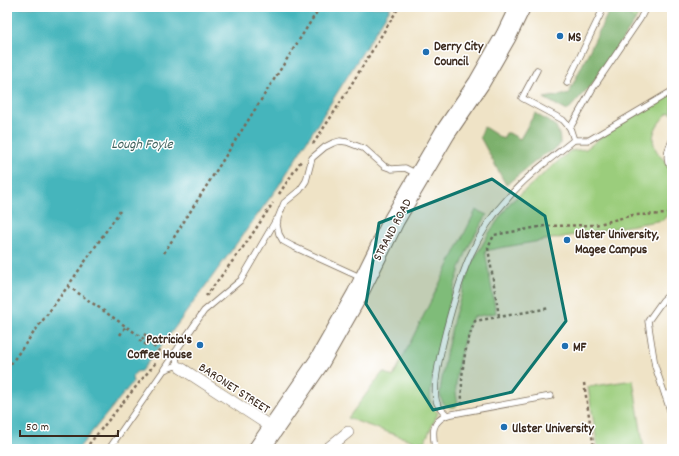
<svg xmlns="http://www.w3.org/2000/svg" width="679" height="456" viewBox="0 0 679 456" font-family="Dekko,sans-serif">
  <style>
    .green { fill: #9bcd7c; stroke: #6b7c4d }
    .forest { fill: #7cb06c; stroke: #5c6d45 }
    .water { fill: #45b5bc; stroke: #40706d }
    .lines { fill: none; stroke-linecap: round; stroke-linejoin: round }
    .lane-casing { stroke: #7a6b59; stroke-width: 7 }
    .street-casing { stroke: #7a6b59; stroke-width: 12 }
    .highway-casing { stroke: #7a6b59; stroke-width: 22 }
    .path { stroke: #7a6b59; stroke-width: 2.5; stroke-dasharray: 3 3; stroke-linecap: butt }
    .lane { stroke: #fff; stroke-width: 5.5 }
    .street { stroke: #fff; stroke-width: 11 }
    .highway { stroke: #fff; stroke-width: 20 }
    .marked { fill: #0f766e; fill-opacity: 0.2; stroke: #0f766e; stroke-width: 3; stroke-linejoin: round }
    .poi-dot { fill: #1f6fb2; stroke: #fff; stroke-width: 1.5 }
    .labels { text-anchor: middle; stroke-width: 3; stroke-linejoin: round; paint-order: stroke }
    .poi-label { font-size: 13px; font-weight: bold; fill: #3b2a1e; stroke: #fff; text-anchor: start }
    .street-label { font-size: 13px; fill: #3b2a1e; stroke: #fff }
    .water-label { font-size: 14px; font-style: italic; fill: #3f625d; stroke: #fff }
  </style>
  <rect width="100%" height="100%" fill="#fff"/>
  <filter id="ink" filterUnits="userSpaceOnUse"><feTurbulence type="fractalNoise" baseFrequency=".025" numOctaves="2"/><feDisplacementMap in="SourceGraphic" scale="8" xChannelSelector="R" yChannelSelector="G"/><feConvolveMatrix kernelMatrix="1 2 1 2 8 2 1 2 1" color-interpolation-filters="sRGB"/></filter>
  <filter id="wash" filterUnits="userSpaceOnUse"><feTurbulence type="fractalNoise" baseFrequency=".012" numOctaves="4" result="noise"/><feDisplacementMap in="SourceGraphic" scale="16" xChannelSelector="R" yChannelSelector="G"/><feGaussianBlur stdDeviation="0.9" result="paint"/><feColorMatrix in="noise" values="0 0 0 0 0 0 0 0 0 0 0 0 0 0 0 0 0 1.4 0 .05"/><feComposite in="paint" operator="in"/></filter>
  <g filter="url(#wash)">
    <rect width="100%" height="100%" fill="#efe3c6"/>
    <g class="green">
      <polygon points="622,7 641,7 635,21"/>
      <path d="M672,94V114L669,112C646,133 649,149 672,167V209L663,220L499,248L485,251L496,313L473,317C464,331 457,368 456,385C455,391 457,398 458,404L455,407C445,409 440,401 440,391L446,354L454,318L471,265L489,233L510,203L570,151L586,149L604,135L657,101Z"/>
      <path d="M476,210L487,215C481,225 475,234 470,244C455,276 447,313 439,347C435,366 430,385 430,405L438,413L425,441L416,442L350,419L348,418L383,372L393,377Z"/>
      <polygon points="633,380 644,449 598,449 588,387"/>
    </g>
    <g class="forest">
      <polygon points="611,7 622,7 635,21 592,84 567,111 544,98 568,94"/>
      <path d="M535,113C550,124 560,122 560,144L557,148L542,156L506,185L480,137L484,127L503,139L506,133H509L520,139Z"/>
    </g>
    <polygon class="water" points="7,7 391,7 278,187 171,333 141,371 136,372 132,377 133,382 78,449 7,449"/>
  </g>
  <g filter="url(#ink)">
    <g class="lines">
      <g class="lane-casing">
        <g id="lane">
          <polyline points="537,70 522,98 563,120 570,128"/>
          <polyline points="567,83 604,7"/>
          <polyline points="574,140 589,140 672,91"/>
          <path d="M672,141C668,149 666,154 668,163L672,165"/>
          <polyline points="362,278 292,246 283,241 279,234 277,225 278,218 284,203 300,190 306,181 312,158 325,147 333,143 340,141 347,142 365,149 384,166 392,169 405,168 417,174"/>
          <polyline points="672,292 663,300 648,321 655,366 670,410 672,423"/>
          <polyline points="181,368 177,363 176,358 178,348 204,311 241,280 276,220"/>
          <polyline points="164,369 176,351"/>
          <polyline points="665,395 672,393"/>
          <path d="M447,415C444,412 439,408 437,403C428,381 459,281 470,256C479,236 493,214 508,198C527,175 552,158 574,140L570,128L593,88L640,19L646,7"/>
          <polyline points="109,449 164,370 175,366 181,368"/>
          <path d="M435,449C433,433 430,423 447,415L551,396"/>
        </g>
      </g>
      <g class="street-casing">
        <g id="street">
          <polyline points="181,368 273,428"/>
          <polyline points="327,449 348,432"/>
        </g>
      </g>
      <g class="highway-casing">
        <polyline id="highway" points="259,449 319,362 357,295 394,220 445,133 479,83 506,36 520,7"/>
      </g>
      <g class="path">
        <polyline points="313,144 335,111 399,7"/>
        <polyline points="279,194 301,161"/>
        <polyline points="164,253 320,7"/>
        <polyline points="68,286 154,346"/>
        <polyline points="206,296 247,242 273,203"/>
        <polyline points="499,316 488,248 494,235 545,226 595,225 633,215 672,214"/>
        <polyline points="144,334 152,340"/>
        <polyline points="120,335 126,326"/>
        <polyline points="139,340 148,346"/>
        <polyline points="153,346 164,355"/>
        <polyline points="7,369 68,286 120,211"/>
        <polyline points="584,383 594,449"/>
        <path d="M462,405C461,374 463,350 475,321L550,308"/>
        <polyline points="85,449 157,361"/>
      </g>
      <use href="#lane" class="lane"/>
      <use href="#street" class="street"/>
      <use href="#highway" class="highway"/>
    </g>
  </g>
  <path class="marked" d="M492,179L545,216L566,321L512,392L433,410L366,304L379,223Z"/>
  <g class="poi-dot">
    <circle cx="560" cy="36" r="4"/>
    <circle cx="426" cy="52" r="4"/>
    <circle cx="567" cy="240" r="4"/>
    <circle cx="200" cy="345" r="4"/>
    <circle cx="565" cy="346" r="4"/>
    <circle cx="504" cy="427" r="4"/>
  </g>
  <g class="labels">
    <g class="poi-label">
      <text x="568" y="41">MS</text>
      <text x="434" y="50">Derry City<tspan x="434" dy="15">Council</tspan></text>
      <text x="575" y="238">Ulster University,<tspan x="575" dy="15">Magee Campus</tspan></text>
      <text x="192" y="343" text-anchor="end">Patricia's<tspan x="192" dy="15">Coffee House</tspan></text>
      <text x="573" y="351">MF</text>
      <text x="512" y="432">Ulster University</text>
    </g>
    <g class="street-label">
      <text transform="translate(391 229) rotate(-62)" y="5">STRAND ROAD</text>
      <text transform="translate(235 387) rotate(33)" y="5">BARONET STREET</text>
    </g>
    <g class="water-label">
      <text x="142" y="148">Lough Foyle</text>
    </g>
  </g>
  <rect width="679" height="456" fill="none" stroke="#fff" stroke-width="24"/>
  <path d="M20 430v6h98v-6" fill="none" stroke="#3b2a1e" stroke-width="2"/>
  <text x="26" y="430" font-size="12" fill="#3b2a1e" stroke="#ffffff" stroke-width="3" paint-order="stroke">50 m</text>
</svg>
